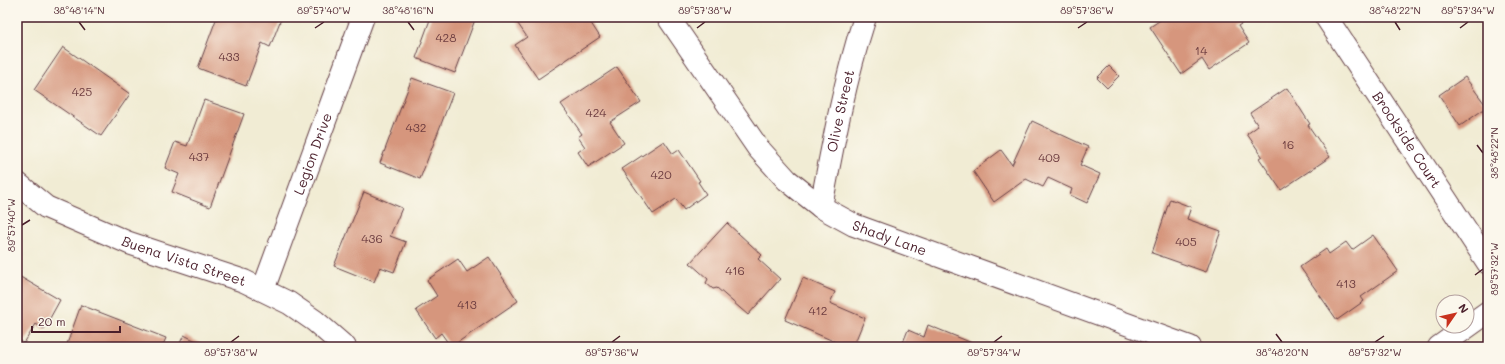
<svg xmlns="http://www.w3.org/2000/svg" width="1505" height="364" viewBox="0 0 1505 364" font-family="Mali,sans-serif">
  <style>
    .building { fill: #d6967d }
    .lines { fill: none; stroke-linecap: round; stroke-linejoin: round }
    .minor-casing { stroke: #633e44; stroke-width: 24 }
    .minor { stroke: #fff; stroke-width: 22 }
    .ticks { fill: none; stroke: #4a1f2b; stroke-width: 1.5 }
    .labels { text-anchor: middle; stroke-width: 3; stroke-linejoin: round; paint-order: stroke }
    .number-label { font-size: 12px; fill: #6d3d40 }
    .street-label { font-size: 14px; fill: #4a1f2b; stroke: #fbf7ec }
    .neatline { fill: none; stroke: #4a1f2b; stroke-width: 1.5 }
    .ticks-label { font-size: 10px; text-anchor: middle; fill: #4a1f2b }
  </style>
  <rect width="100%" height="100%" fill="#fbf7ec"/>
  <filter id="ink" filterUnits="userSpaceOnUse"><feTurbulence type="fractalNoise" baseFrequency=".025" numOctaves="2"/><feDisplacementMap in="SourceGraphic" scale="8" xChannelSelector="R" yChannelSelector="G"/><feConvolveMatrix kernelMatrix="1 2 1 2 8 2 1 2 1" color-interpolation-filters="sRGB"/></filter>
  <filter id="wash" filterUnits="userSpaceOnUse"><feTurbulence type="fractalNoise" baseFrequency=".012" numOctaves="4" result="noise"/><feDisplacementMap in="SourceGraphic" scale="16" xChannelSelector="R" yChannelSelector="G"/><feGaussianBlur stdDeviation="0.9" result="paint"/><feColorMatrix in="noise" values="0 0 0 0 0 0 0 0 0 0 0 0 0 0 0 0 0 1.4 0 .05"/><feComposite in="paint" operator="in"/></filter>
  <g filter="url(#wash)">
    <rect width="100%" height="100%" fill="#f1ecd4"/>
    <g id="blocks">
      <g class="building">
        <polygon points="217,17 274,17 281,19 270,47 262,43 246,86 198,68"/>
        <polygon points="431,17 476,17 455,73 416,58"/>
        <polygon points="522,17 587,17 600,37 538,79 515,45 527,37 516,21"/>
        <polygon points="1165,17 1240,17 1244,22 1238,26 1249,43 1209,70 1202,59 1181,74 1150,27"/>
        <polygon points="63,47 130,94 101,136 34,90"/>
        <polygon points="1109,66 1119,76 1107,88 1097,78"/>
        <polygon points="617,67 641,102 610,122 624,143 588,167 578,152 585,147 578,137 582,134 561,104"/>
        <polygon points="1465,77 1487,107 1460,126 1439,95"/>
        <polygon points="412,78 453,93 420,179 380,163"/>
        <polygon points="1287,88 1310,124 1308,125 1330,157 1281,190 1259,158 1262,156 1247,134 1258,126 1250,113"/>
        <polygon points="204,100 244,114 210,207 172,192 179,174 165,168 175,142 187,146"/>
        <polygon points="1032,121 1088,147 1080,165 1100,174 1087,203 1070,195 1072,189 1048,178 1043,187 1026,179 994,202 973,171 1001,150 1012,165"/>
        <polygon points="664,141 673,154 679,150 700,181 698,182 706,194 684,210 676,199 653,214 622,169"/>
        <polygon points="364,192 402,208 390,236 406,242 394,272 380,267 374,282 334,266"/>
        <polygon points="1170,199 1191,207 1187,219 1221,231 1206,272 1152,253"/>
        <polygon points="727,223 762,255 758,259 780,279 748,315 717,288 713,289 706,283 708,279 690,263"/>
        <polygon points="1373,235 1398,271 1361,297 1364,301 1337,320 1300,267 1326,249 1329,254 1346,242 1352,250"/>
        <polygon points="489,257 518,301 451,347 441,333 435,338 416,310 437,296 427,280 458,259 467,272"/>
        <polygon points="17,275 60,300 44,329 36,324 24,343 17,339"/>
        <polygon points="803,278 835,292 830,303 865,318 853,347 847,347 785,320"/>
        <polygon points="81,305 166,338 162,347 75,347 67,344"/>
        <polygon points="928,325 982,347 901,347 908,330 924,337"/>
        <polygon points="184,335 208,347 178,347"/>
      </g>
    </g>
  </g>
  <g filter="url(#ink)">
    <use href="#blocks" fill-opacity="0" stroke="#633e44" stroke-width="1"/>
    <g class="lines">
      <g class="minor-casing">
        <g id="minor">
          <path id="s1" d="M668,17L758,148L787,180L821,207L854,225L1190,347"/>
          <path id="s2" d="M1326,17L1488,263"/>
          <path id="s3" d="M17,183L46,207L129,243L244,281L289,303L315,321L345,347"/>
          <path id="s4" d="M821,207C833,143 845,79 865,17"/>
          <path id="s5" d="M263,290L363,17"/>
          <polyline points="1439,347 1488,312"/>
        </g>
      </g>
      <use href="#minor" class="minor"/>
    </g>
  </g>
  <path class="ticks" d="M79,22L85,30M408,22L414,30M1395,22L1400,30M315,28L324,22M697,28L705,22M1078,28L1087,22M1460,28L1468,22M1477,145L1483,153M22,225L30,220M1475,275L1483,269M1276,334L1282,342M231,342L239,336M612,342L620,336M994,342L1002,336M1375,342L1384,336"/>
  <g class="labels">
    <g class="number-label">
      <text x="446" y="42">428</text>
      <text x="1201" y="55">14</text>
      <text x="229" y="61">433</text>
      <text x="82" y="96">425</text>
      <text x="596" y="117">424</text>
      <text x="416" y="132">432</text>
      <text x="1288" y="149">16</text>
      <text x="199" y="161">437</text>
      <text x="1049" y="162">409</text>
      <text x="661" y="179">420</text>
      <text x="372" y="243">436</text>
      <text x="1186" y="246">405</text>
      <text x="735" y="275">416</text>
      <text x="1346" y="288">413</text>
      <text x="467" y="309">413</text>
      <text x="818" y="315">412</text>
    </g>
    <g class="street-label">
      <text dy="5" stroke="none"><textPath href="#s4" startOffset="98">Olive Street</textPath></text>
      <text dy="5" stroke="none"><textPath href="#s2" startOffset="147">Brookside Court</textPath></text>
      <text dy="5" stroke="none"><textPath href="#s5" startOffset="145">Legion Drive</textPath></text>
      <text dy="5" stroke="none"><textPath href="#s1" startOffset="321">Shady Lane</textPath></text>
      <text dy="5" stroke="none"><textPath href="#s3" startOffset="186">Buena Vista Street</textPath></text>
    </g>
  </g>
  <rect width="1505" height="364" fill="none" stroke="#fbf7ec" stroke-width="44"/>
  <g transform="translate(1455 314) rotate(56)"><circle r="19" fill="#fbf7ec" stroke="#b4a19f"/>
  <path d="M0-3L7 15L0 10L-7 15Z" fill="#c8321e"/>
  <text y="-6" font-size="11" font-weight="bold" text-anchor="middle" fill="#4a1f2b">N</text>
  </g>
  <path d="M32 326v6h88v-6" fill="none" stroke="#4a1f2b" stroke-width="2"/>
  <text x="38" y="326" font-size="12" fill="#4a1f2b" stroke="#fbf7ec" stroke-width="3" paint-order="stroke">20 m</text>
  <rect x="22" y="22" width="1461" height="320" class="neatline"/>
  <g class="ticks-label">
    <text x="79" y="14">38°48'14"N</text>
    <text x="324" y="14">89°57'40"W</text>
    <text x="408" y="14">38°48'16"N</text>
    <text x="705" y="14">89°57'38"W</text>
    <text x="1087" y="14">89°57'36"W</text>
    <text x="1395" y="14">38°48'22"N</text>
    <text x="1468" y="14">89°57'34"W</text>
    <text transform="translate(1494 153) rotate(-90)" y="4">38°48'22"N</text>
    <text transform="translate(11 225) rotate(-90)" y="4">89°57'40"W</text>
    <text transform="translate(1494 269) rotate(-90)" y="4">89°57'32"W</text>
    <text x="231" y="356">89°57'38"W</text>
    <text x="612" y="356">89°57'36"W</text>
    <text x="994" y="356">89°57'34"W</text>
    <text x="1282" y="356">38°48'20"N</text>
    <text x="1375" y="356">89°57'32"W</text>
  </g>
</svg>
